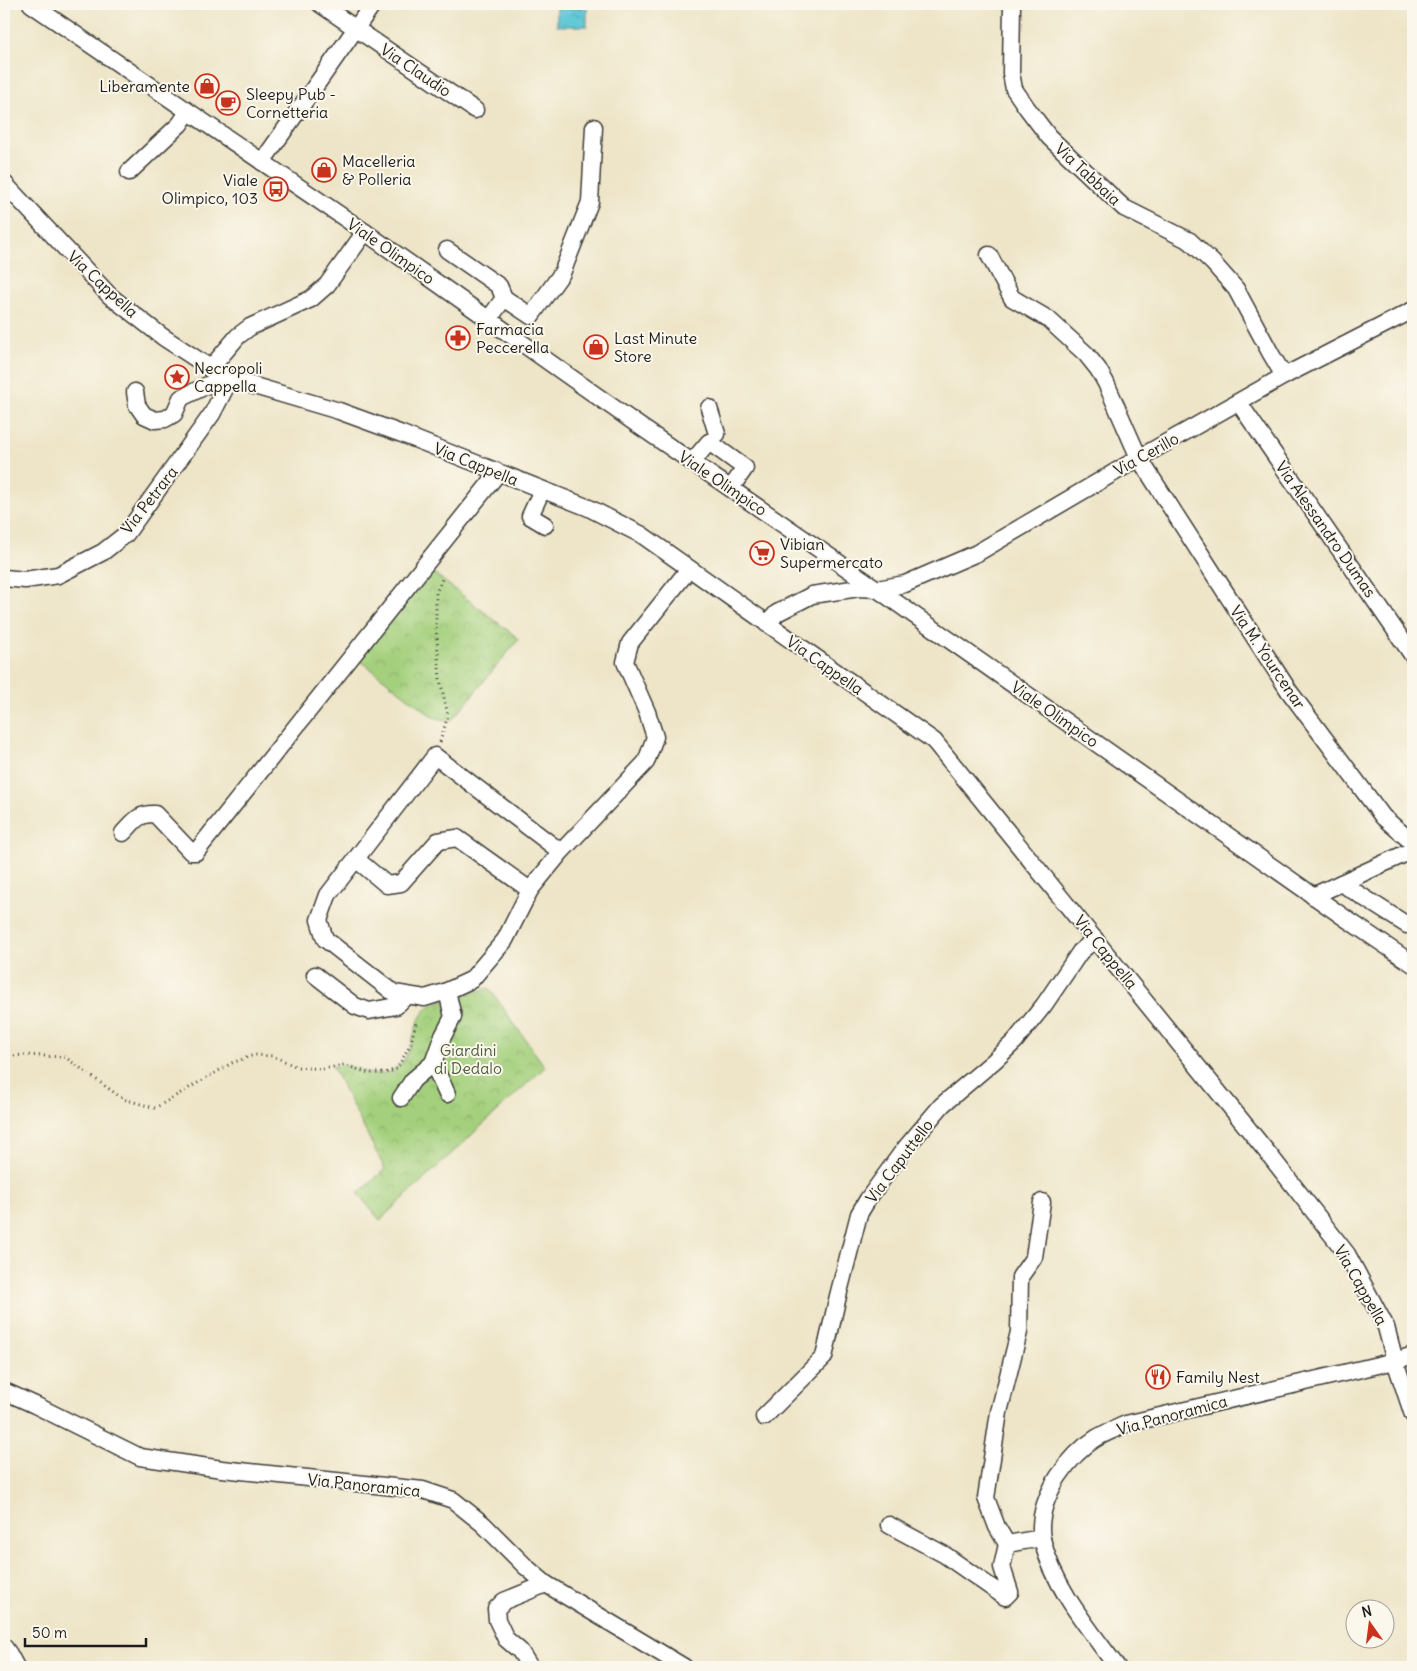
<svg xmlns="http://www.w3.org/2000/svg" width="1417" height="1671" viewBox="0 0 1417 1671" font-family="Delius,sans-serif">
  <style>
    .park { fill: url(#park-crowns); stroke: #60764c }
    .water { fill: url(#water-ripples); stroke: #3c7279 }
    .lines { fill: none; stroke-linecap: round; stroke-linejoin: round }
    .minor-casing { stroke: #3c3a36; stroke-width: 19 }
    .path { stroke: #3c3a36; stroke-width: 3; stroke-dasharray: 1 4; stroke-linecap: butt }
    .minor { stroke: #fff; stroke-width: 16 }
    .labels { text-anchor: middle; stroke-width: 4; stroke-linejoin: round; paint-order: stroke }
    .street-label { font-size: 16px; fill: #1c1c1c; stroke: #fbf7ec }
    .poi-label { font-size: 16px; fill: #1c1c1c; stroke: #fbf7ec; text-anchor: start }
    .park-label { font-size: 16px; fill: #4c5b3e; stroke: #fbf7ec }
  </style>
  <defs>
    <pattern id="park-crowns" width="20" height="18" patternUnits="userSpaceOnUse" patternTransform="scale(1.25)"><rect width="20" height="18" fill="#a4d07d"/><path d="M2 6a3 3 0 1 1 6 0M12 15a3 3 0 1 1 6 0" fill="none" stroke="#8db26b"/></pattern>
    <pattern id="water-ripples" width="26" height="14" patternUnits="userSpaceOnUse" patternTransform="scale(1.25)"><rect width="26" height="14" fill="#5cc7d6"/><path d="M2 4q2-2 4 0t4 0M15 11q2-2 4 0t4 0" fill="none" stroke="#4faab7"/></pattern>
  </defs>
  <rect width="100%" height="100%" fill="#fbf7ec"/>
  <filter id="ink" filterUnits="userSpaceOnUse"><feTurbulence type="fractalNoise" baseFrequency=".02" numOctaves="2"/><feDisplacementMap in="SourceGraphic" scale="10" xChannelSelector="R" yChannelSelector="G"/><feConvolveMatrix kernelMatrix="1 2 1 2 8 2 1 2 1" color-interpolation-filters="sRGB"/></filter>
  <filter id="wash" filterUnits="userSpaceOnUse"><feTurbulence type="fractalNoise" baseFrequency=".0096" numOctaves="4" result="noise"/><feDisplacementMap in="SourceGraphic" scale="20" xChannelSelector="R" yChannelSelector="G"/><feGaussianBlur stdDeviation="1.12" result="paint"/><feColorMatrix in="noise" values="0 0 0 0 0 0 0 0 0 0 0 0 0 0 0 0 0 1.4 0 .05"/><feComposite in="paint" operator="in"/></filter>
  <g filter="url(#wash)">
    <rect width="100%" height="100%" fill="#eee5c8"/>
    <g class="park">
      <polygon points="427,568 519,639 451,721 433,717 353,655"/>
      <path d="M489,988L545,1067L380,1220L358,1194L385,1169L332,1066C337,1066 343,1065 348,1066C361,1069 371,1078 385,1073C420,1062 406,1025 430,1006C439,999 476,992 489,988Z"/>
    </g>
    <rect class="water" x="557" y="8" width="30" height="18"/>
  </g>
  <g filter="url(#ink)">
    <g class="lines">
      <g class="minor-casing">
        <g id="minor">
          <polyline points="31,4 365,232 638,425 877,589 1345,918 1413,964"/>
          <polyline points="320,4 475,110"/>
          <polyline points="1012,4 1011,73 1014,89 1027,108 1049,137 1124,208 1190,241 1213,263 1236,289 1271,354 1284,376"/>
          <polyline points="262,162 373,4"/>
          <polyline points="129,172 180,124 188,112"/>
          <polyline points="4,183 110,296 163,337 224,377 339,411 402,434 589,508 642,535 934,741 1271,1157 1347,1254 1386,1327 1395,1361 1413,1415"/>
          <polyline points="447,250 499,286 504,298 489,319"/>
          <polyline points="989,255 1012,298 1048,319 1086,354 1098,369 1106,383 1139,458 1289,691 1383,817 1413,843"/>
          <polyline points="504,298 531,316 562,273 590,202 594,127"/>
          <polyline points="210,369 238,336 250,327 311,299 327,285 365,232"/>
          <polyline points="135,392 137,405 144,415 155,420 165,419 174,414 181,398 224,377"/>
          <polyline points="1239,403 1413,656"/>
          <polyline points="709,408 717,434"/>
          <polyline points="692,462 709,442 745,468 731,488"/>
          <polyline points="542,490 530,516 545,525"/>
          <polyline points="4,578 25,580 58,575 103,552 126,534 212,414 230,379"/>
          <polyline points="767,624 777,613 812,595 859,588 877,589 905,584 977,553 1139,458 1284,376 1413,310"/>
          <path d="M123,833C134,822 138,813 155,814L191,852H196L498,473"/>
          <polyline points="561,852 435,756 328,895 319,920 325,939 394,993 425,998 447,991 471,980 505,940 530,890 561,852 646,762 655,737 647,712 625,662 630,643 689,569"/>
          <polyline points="356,859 387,885 401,883 438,841 457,838 530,890"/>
          <polyline points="1341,883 1407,925"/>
          <polyline points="1313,896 1413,850"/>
          <polyline points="315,975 355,1006 369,1011 396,1006 406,996"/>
          <polyline points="433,1063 447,1094"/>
          <polyline points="401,1098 413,1080 433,1063 442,1038 453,1017 447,991"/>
          <polyline points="4,1391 35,1405 140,1457 222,1469 423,1490 453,1500 483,1524 526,1567 546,1584 684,1667"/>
          <polyline points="764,1417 824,1357 838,1296 859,1214 868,1199 903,1151 942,1105 994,1061 1015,1041 1044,1005 1080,952 1095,939"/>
          <polyline points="889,1525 945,1555 1005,1597 1010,1592 1002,1567 1007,1544 997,1527 986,1498 999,1412 1019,1332 1020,1277 1034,1257 1042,1202"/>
          <polyline points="1007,1544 1042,1538"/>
          <polyline points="4,1647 9,1654 16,1667"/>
          <polyline points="530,1667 520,1651 506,1639 497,1620 496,1609 504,1601 546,1584"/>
          <path d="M1117,1667C1089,1629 1053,1586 1042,1539C1038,1518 1047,1495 1058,1477C1068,1462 1079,1449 1095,1439C1104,1433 1116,1429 1126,1424L1395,1361L1413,1355"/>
        </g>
      </g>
      <g class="path">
        <polyline points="440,742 448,715 440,680 436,627 436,593 442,579"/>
        <polyline points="4,1057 23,1055 65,1057 123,1099 155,1108 232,1063 254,1055 273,1056 297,1067 322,1069 344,1065 369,1073 385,1073 397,1069 410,1045 416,1023"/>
      </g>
      <use href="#minor" class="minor"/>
    </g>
  </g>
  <defs>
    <g id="shop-ring" transform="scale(1.25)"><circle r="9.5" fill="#fbf7ec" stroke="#c8321e" stroke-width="1.5"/><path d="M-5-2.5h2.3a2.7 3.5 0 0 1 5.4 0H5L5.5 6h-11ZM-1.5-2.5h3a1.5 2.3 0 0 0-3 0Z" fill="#c8321e"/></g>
    <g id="cafe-ring" transform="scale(1.25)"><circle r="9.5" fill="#fbf7ec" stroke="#c8321e" stroke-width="1.5"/><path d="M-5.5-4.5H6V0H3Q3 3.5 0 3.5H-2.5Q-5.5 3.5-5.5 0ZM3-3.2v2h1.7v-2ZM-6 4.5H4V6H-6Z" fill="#c8321e"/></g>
    <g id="bus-ring" transform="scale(1.25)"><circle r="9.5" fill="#fbf7ec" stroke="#c8321e" stroke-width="1.5"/><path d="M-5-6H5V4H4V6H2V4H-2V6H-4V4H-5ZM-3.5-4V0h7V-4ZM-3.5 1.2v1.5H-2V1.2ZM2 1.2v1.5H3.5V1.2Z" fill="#c8321e"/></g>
    <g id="pharmacy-ring" transform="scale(1.25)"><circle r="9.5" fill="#fbf7ec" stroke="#c8321e" stroke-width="1.5"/><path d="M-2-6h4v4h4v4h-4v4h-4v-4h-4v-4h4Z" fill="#c8321e"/></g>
    <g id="sight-ring" transform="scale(1.25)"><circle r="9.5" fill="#fbf7ec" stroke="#c8321e" stroke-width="1.5"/><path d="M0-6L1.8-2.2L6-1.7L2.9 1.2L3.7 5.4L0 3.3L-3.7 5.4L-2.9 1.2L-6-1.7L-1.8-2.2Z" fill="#c8321e"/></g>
    <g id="supermarket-ring" transform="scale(1.25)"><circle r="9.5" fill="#fbf7ec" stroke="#c8321e" stroke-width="1.5"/><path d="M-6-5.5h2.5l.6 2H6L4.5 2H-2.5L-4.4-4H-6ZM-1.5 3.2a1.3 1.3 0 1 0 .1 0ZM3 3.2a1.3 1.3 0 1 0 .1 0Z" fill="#c8321e"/></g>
    <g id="restaurant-ring" transform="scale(1.25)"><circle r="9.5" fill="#fbf7ec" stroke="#c8321e" stroke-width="1.5"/><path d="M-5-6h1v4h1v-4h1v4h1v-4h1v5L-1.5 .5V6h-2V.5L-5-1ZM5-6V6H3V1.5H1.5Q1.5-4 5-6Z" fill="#c8321e"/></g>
  </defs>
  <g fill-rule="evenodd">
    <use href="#shop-ring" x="207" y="86"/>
    <use href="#cafe-ring" x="228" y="103"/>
    <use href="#shop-ring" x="324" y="170"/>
    <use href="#bus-ring" x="276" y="189"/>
    <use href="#pharmacy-ring" x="458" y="338"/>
    <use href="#shop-ring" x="596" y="347"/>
    <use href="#sight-ring" x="177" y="377"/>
    <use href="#supermarket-ring" x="762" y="553"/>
    <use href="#restaurant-ring" x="1158" y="1377"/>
  </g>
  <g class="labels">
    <g class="street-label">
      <text transform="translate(416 70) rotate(34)" y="6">Via Claudio</text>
      <text transform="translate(1088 174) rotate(43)" y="6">Via Tabbaia</text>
      <text transform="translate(391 251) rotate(35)" y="6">Viale Olimpico</text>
      <text transform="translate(103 284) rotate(43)" y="6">Via Cappella</text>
      <text transform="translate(1146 454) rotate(-29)" y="6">Via Cerillo</text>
      <text transform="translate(476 464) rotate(22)" y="6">Via Cappella</text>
      <text transform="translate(723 483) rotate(34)" y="6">Viale Olimpico</text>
      <text transform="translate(149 500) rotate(-52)" y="6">Via Petrara</text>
      <text transform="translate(1326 529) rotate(55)" y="6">Via Alessandro Dumas</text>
      <text transform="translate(1268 657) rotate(56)" y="6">Via M. Yourcenar</text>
      <text transform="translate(825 665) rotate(35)" y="6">Via Cappella</text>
      <text transform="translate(1055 714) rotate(35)" y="6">Viale Olimpico</text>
      <text transform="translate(1106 952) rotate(51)" y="6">Via Cappella</text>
      <text transform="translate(899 1161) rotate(-53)" y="6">Via Caputtello</text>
      <text transform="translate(1361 1285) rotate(60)" y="6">Via Cappella</text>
      <text transform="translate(1172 1415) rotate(-15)" y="6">Via Panoramica</text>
      <text transform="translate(364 1485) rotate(6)" y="6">Via Panoramica</text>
    </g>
    <g class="poi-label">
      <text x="190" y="92" text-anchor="end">Liberamente</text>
      <text x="246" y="100">Sleepy Pub -<tspan x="246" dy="18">Cornetteria</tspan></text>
      <text x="342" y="167">Macelleria<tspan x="342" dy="18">&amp; Polleria</tspan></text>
      <text x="258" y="186" text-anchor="end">Viale<tspan x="258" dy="18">Olimpico, 103</tspan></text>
      <text x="476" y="335">Farmacia<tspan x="476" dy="18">Peccerella</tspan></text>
      <text x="614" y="344">Last Minute<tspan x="614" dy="18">Store</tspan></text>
      <text x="194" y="374">Necropoli<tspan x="194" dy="18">Cappella</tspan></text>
      <text x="780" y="550">Vibian<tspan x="780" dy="18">Supermercato</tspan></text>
      <text x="1176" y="1383">Family Nest</text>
    </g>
    <g class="park-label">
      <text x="468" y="1056">Giardini<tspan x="468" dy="18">di Dedalo</tspan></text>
    </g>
  </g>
  <rect width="1417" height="1671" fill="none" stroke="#fbf7ec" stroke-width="20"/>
  <g transform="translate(1370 1624) rotate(346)"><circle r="24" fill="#fbf7ec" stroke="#a29f99"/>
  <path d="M0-4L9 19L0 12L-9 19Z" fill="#c8321e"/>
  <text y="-8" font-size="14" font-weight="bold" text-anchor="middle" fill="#1c1c1c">N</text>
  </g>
  <path d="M25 1638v8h121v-8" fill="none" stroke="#1c1c1c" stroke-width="2.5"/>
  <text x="32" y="1638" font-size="15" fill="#1c1c1c" stroke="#fbf7ec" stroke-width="4" paint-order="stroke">50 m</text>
</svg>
